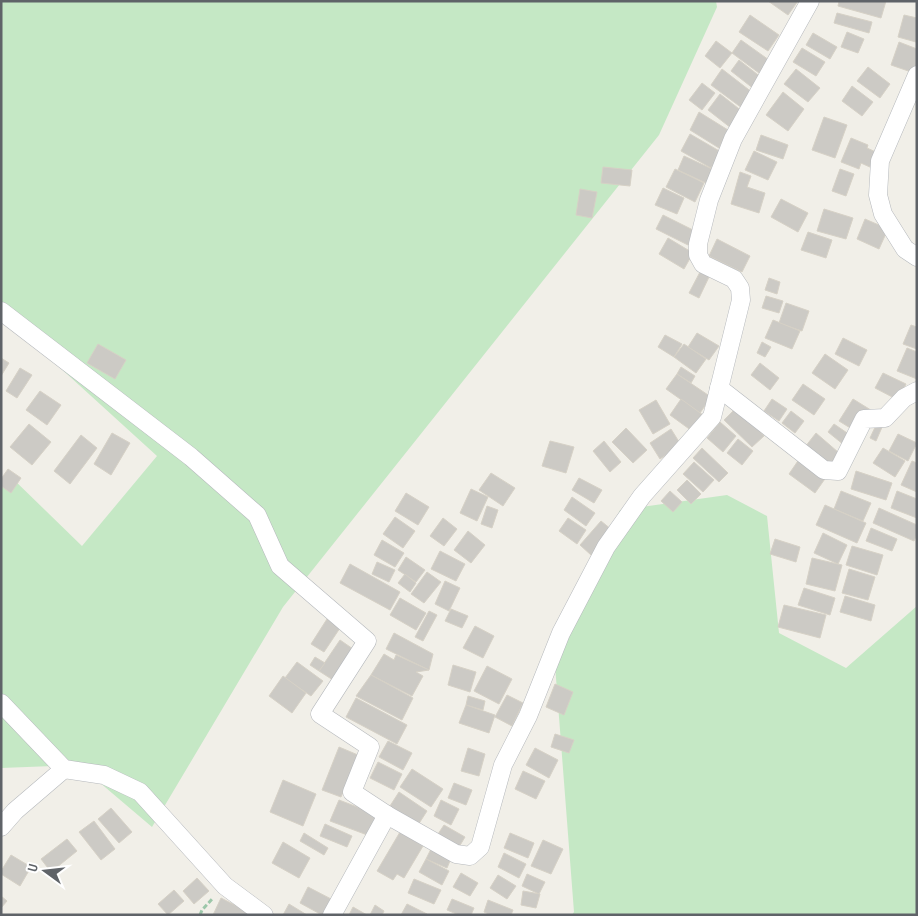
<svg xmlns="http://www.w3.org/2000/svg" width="918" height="916" viewBox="0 0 918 916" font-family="'Sofia Sans Condensed',sans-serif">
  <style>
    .green { fill: #c5e8c5 }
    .building { fill: #cccac5; stroke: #d6d1c6 }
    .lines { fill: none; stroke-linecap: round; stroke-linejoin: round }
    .minor-casing { stroke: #b5b8bc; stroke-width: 19 }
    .path { stroke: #9cc7a9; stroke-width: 3; stroke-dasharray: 5 2.5; stroke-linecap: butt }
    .minor { stroke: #fff; stroke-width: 18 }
  </style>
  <rect width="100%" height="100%" fill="#f1efe8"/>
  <g class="green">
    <polygon points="1,1 716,1 717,7 659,135 283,607 152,827 79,765 1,768 1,483 9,475 82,546 157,456 1,314"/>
    <polygon points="727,495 767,516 779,633 846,668 917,606 917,915 572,915 574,912 554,652 620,510"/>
  </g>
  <g class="building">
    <polygon points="768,1 798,1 788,15"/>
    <polygon points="839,1 886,1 881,18 838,6"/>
    <polygon points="837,13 872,22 869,33 834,23"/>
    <polygon points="750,15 779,35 768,51 739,32"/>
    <polygon points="904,15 917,18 916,42 898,37"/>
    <polygon points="847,32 864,39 858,53 841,47"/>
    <polygon points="813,33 837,47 830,59 806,45"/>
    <polygon points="741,40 769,60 759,73 732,53"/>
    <polygon points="716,41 732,53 720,68 705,56"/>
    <polygon points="899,42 917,49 917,74 891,65"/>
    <polygon points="802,48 825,62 816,76 793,62"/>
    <polygon points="739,60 762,78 754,89 731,71"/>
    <polygon points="868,67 890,84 880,98 857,81"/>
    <polygon points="722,69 753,93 742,108 711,85"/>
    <polygon points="796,69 820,88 808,102 784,84"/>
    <polygon points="702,83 715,93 702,110 689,100"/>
    <polygon points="852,86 873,102 862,116 842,101"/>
    <polygon points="783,92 804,109 788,131 766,115"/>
    <polygon points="720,94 743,112 731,128 708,110"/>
    <polygon points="699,112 728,130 719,148 690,130"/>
    <polygon points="824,117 847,125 835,158 812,150"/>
    <polygon points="690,134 721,152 711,168 681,151"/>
    <polygon points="761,135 788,145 783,159 756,150"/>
    <polygon points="851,138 868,145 867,148 878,153 872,168 861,163 859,169 841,162"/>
    <polygon points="754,151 777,162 768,180 745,170"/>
    <polygon points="684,156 712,169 706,183 678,170"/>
    <polygon points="603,167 632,170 630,186 601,183"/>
    <polygon points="675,169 704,183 695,202 666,187"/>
    <polygon points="840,169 854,174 846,196 832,191"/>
    <polygon points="740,172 751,176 747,187 765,193 759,213 731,204"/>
    <polygon points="663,188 684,198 677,214 655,205"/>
    <polygon points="580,189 597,192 592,218 576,215"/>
    <polygon points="781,199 808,213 798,232 771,217"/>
    <polygon points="824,209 853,218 846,239 817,231"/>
    <polygon points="663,215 695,231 688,245 656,229"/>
    <polygon points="865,219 888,229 879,249 857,239"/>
    <polygon points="808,232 832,240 826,258 801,250"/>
    <polygon points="668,238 693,253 684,269 659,254"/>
    <polygon points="717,239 750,256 742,272 709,256"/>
    <polygon points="700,272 709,277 699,298 689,293"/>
    <polygon points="769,278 780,282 777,294 765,290"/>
    <polygon points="766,296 783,301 779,313 762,308"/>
    <polygon points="786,303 809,311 802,331 779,323"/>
    <polygon points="773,320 800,331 792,349 765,338"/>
    <polygon points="911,325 917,327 917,349 903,344"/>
    <polygon points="697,333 719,346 709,360 688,347"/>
    <polygon points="665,335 682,344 674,357 658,347"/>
    <polygon points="843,338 867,350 859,366 835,354"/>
    <polygon points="762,342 771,347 765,357 757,353"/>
    <polygon points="98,344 126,360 115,379 87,363"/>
    <polygon points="684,344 706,359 696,373 674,357"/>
    <polygon points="907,348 917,352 917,379 897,371"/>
    <polygon points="825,354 848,370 835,389 812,373"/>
    <polygon points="1,358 9,363 1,376"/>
    <polygon points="760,363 779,378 770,390 751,375"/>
    <polygon points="681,367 695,376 691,383 677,374"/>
    <polygon points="20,368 32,375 17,398 6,391"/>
    <polygon points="883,373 906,384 898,400 875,388"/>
    <polygon points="677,374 711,397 700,413 666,389"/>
    <polygon points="803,384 825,399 814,415 792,400"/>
    <polygon points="40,391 61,405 47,425 26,410"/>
    <polygon points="681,399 703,415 692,431 670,415"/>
    <polygon points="772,399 787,409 779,421 764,411"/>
    <polygon points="853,399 874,412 860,434 839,421"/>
    <polygon points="656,400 670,424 653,434 639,410"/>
    <polygon points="736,408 764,436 752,447 724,420"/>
    <polygon points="791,411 804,421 795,433 782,423"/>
    <polygon points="720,422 736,436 723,452 707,438"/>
    <polygon points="877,423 883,425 876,441 870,438"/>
    <polygon points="29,424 51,442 32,465 10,447"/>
    <polygon points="834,424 856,439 849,449 828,432"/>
    <polygon points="626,428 647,450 633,463 612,442"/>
    <polygon points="671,429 681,445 660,459 650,443"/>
    <polygon points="112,433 130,443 111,475 94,464"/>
    <polygon points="816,433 846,459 834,472 805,447"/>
    <polygon points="898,434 917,443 908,461 889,451"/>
    <polygon points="81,435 97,448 70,484 54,471"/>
    <polygon points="738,439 753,451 742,465 727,453"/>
    <polygon points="550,441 574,447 566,473 542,466"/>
    <polygon points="604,441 621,462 610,472 593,451"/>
    <polygon points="702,448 728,473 719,482 693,458"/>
    <polygon points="883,448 905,461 895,477 873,463"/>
    <polygon points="802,455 829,473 815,493 789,474"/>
    <polygon points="912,461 917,463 917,492 901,485"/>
    <polygon points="694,462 714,480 703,492 683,474"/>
    <polygon points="8,469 21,478 11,493 1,486 1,479"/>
    <polygon points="856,471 892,483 886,500 851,489"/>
    <polygon points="491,473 515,488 503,506 479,490"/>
    <polygon points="579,478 602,490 594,503 572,490"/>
    <polygon points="687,480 701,494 691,504 677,490"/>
    <polygon points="471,489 488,497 477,521 460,513"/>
    <polygon points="670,491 682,502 673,512 661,501"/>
    <polygon points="841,491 871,503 863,521 834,509"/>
    <polygon points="897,491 917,499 917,518 891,508"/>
    <polygon points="406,493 429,507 418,525 395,511"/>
    <polygon points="572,497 595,513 586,526 564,510"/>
    <polygon points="825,505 866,523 857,543 816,525"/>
    <polygon points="487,506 498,510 492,528 481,524"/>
    <polygon points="879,508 917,525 917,534 914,541 873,523"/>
    <polygon points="395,517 415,531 403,548 383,534"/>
    <polygon points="443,518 457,529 444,546 430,536"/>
    <polygon points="568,518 586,530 577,544 559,531"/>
    <polygon points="601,521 612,530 591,555 580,545"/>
    <polygon points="871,528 897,539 892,551 866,541"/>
    <polygon points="468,531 485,545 471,563 454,550"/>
    <polygon points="823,533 847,545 838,564 814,553"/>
    <polygon points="775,539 800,547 796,562 770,554"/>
    <polygon points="382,540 404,553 395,567 374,555"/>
    <polygon points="852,546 883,555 877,575 846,565"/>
    <polygon points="440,551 465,564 456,581 431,569"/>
    <polygon points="406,557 425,570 416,582 398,570"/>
    <polygon points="812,558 842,565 835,591 806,584"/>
    <polygon points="377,562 395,570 389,582 372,574"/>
    <polygon points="350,564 400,592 390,610 340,583"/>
    <polygon points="849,569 875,577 868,600 842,593"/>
    <polygon points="427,572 441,582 424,603 411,594"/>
    <polygon points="405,574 416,583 410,592 398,583"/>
    <polygon points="445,581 460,588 449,611 435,604"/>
    <polygon points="804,588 835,598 830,615 798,605"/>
    <polygon points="845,596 875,605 871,621 840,612"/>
    <polygon points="400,598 426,613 416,630 390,615"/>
    <polygon points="784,605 826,615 820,638 778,627"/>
    <polygon points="451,609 468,616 462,628 445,621"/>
    <polygon points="429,611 437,615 423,641 415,637"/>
    <polygon points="327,619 340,628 324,652 311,644"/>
    <polygon points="475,626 494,636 483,658 463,648"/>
    <polygon points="394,633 433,654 429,670 386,649"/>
    <polygon points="340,640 353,649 333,680 319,671"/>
    <polygon points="384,654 394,660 396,655 429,670 416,672 423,676 412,696 371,675"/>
    <polygon points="315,657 325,663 319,671 310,665"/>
    <polygon points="297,662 323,681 311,696 285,678"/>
    <polygon points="453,665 476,672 470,692 448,685"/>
    <polygon points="487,666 512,679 499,704 474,691"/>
    <polygon points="371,675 413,698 402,720 356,696"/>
    <polygon points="283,676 306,693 292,713 269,696"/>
    <polygon points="555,684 573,692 564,715 546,707"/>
    <polygon points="507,695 523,703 512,726 495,717"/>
    <polygon points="468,696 485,701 483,710 466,705"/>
    <polygon points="356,698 407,725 397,744 346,717"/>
    <polygon points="466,705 495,715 489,733 459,723"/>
    <polygon points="555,734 574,740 569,753 551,747"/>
    <polygon points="388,741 412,753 403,770 379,757"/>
    <polygon points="339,747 358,755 341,797 322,790"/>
    <polygon points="468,748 485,754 479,776 461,771"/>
    <polygon points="535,748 558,760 549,778 526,765"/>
    <polygon points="378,762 402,774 394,790 370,778"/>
    <polygon points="412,769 443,789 431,807 400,787"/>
    <polygon points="523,771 545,781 536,799 515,789"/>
    <polygon points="283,780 316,794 303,826 270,812"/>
    <polygon points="454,783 472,790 466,805 448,798"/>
    <polygon points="399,792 427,811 418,825 390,806"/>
    <polygon points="339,800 378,815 370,836 330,821"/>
    <polygon points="441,800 459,809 451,825 434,816"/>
    <polygon points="111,808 132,832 119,843 98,819"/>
    <polygon points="94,821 115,849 101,860 79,832"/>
    <polygon points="325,824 352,836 347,847 320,836"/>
    <polygon points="444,825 465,837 459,847 438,834"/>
    <polygon points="400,832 423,846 404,878 397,874 393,880 377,871"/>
    <polygon points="304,833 328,848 324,855 300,841"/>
    <polygon points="510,833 534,843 528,858 504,848"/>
    <polygon points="67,839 77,851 51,872 41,859"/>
    <polygon points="543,840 563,849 551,874 531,866"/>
    <polygon points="283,842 310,858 299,878 272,863"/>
    <polygon points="432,847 452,856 447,868 426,859"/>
    <polygon points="504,853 526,864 519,878 498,867"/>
    <polygon points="11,855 31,867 20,886 1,874 1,871"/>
    <polygon points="426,859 449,871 442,885 419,872"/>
    <polygon points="461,873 478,883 470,896 453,887"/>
    <polygon points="527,874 545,882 539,894 522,886"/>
    <polygon points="498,875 516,886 507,899 490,888"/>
    <polygon points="197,878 209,891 194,904 183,891"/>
    <polygon points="414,879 441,890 434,904 408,893"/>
    <polygon points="308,887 333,900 326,915 322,915 300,903"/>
    <polygon points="174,890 184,901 168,915 158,904"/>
    <polygon points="523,891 540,894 536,908 521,905"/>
    <polygon points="1,896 7,901 1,908"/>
    <polygon points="221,898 250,913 250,915 213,915"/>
    <polygon points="452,899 474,908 471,915 459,915 447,910"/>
    <polygon points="488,900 513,910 511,915 491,915 484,912"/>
    <polygon points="289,904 307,915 283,915"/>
    <polygon points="407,904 427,914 427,915 401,915"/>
    <polygon points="375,905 384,911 382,915 370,915"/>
    <polygon points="353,907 367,915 349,915"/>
  </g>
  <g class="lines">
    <g class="minor-casing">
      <g id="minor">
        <polyline points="917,75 880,161 878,195 883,214 905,249 917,257"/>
        <polyline points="1,311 191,457 257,515 280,566 367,641 320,714 370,747 352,792 387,815"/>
        <polyline points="719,388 824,470 838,471 864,419 885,418 904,398 917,391"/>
        <polyline points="1,703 64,769 104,775 140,792 225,886 264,915"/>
        <polyline points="1,827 15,811 64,769"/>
        <polyline points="332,915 387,815 456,854 470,856 480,847 503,765 528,716 561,633 606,547 642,496 712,417 741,300 740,288 734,279 703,264 698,255 698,244 709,200 733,139 810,1"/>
      </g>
    </g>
    <polyline class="path" points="200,915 202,910 213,898"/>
    <use href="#minor" class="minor"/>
  </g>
  <rect width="918" height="916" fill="none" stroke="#5f6368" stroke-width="5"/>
  <g transform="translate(45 871) rotate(285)" stroke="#ffffff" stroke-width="4" paint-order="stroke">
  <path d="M0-4L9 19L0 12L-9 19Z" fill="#5f6368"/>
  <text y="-8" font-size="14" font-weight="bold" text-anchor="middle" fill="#5f6368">U</text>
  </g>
</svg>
